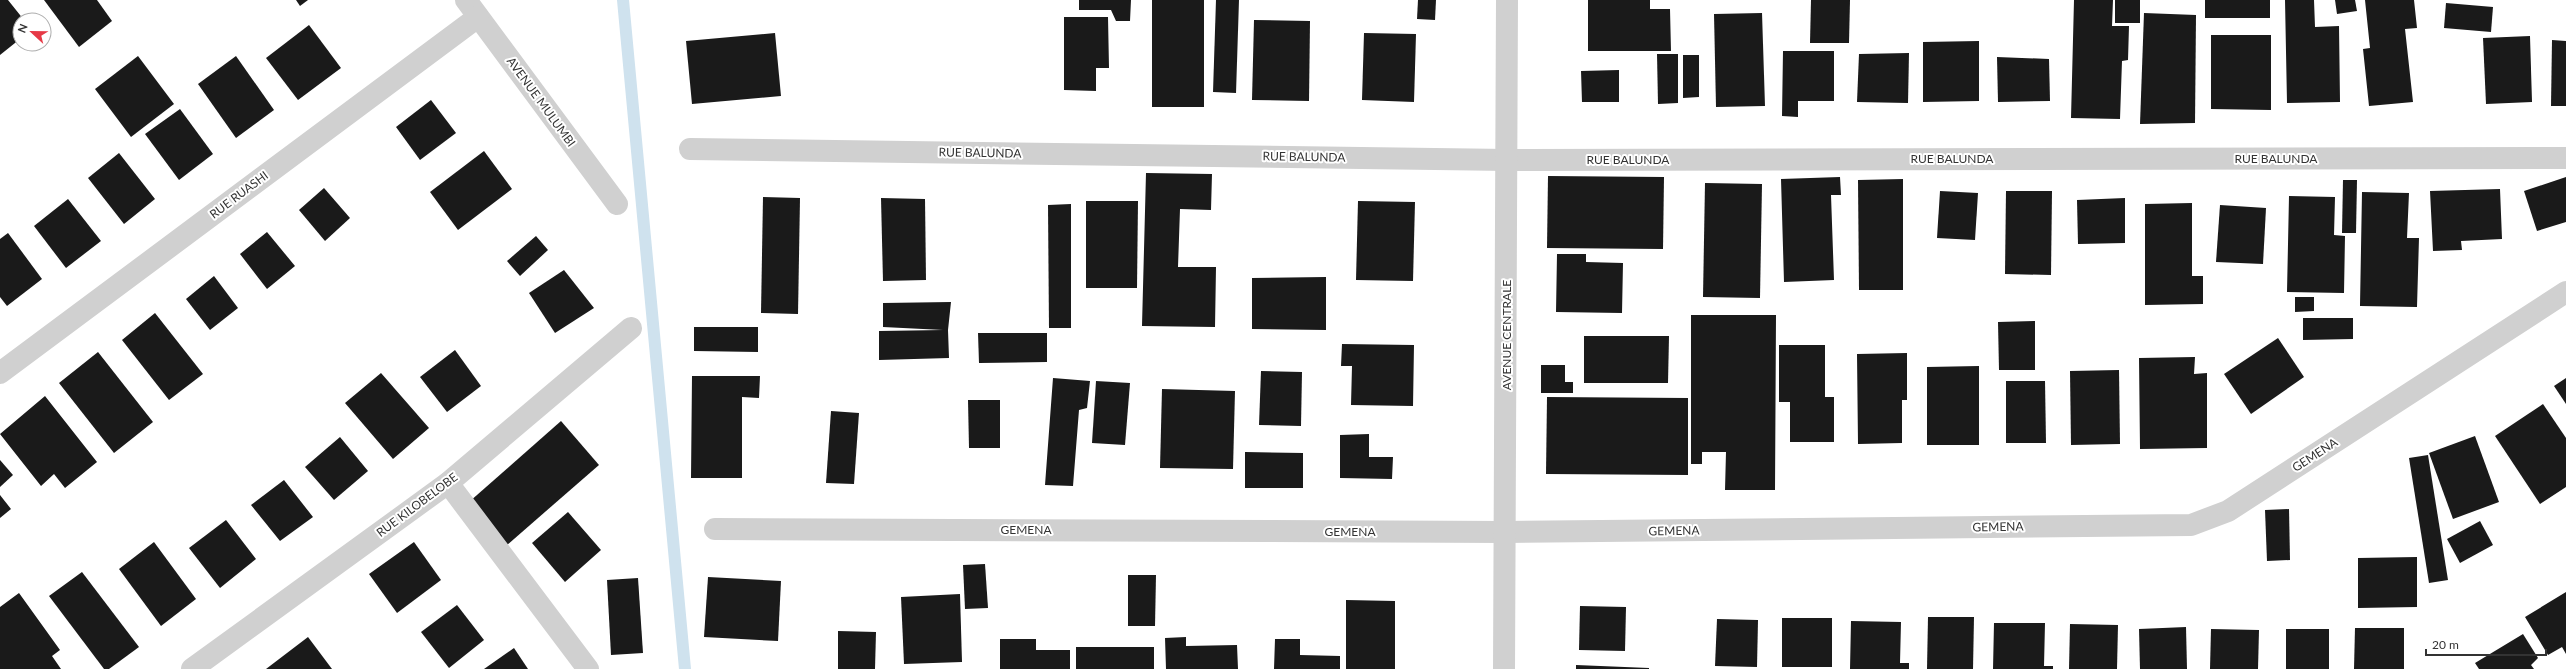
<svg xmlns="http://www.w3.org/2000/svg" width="2566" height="669" viewBox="0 0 2566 669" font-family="Lato,sans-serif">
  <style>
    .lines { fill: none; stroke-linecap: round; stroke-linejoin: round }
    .stream { stroke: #cfe2ee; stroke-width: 12 }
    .building { fill: #1a1a1a }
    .minor { stroke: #d0d0d0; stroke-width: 22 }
    .labels { text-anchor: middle; stroke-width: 4; stroke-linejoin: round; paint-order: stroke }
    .street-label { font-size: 12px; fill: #333; stroke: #fff }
  </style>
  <rect width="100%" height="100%" fill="#fff"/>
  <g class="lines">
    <polyline class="stream" points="623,0 685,669"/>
  </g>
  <g class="building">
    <polygon points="0,0 8,0 24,20 20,20 20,39 0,55"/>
    <polygon points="44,0 97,0 112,21 79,47"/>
    <polygon points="296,0 308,0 300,6"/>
    <polygon points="1079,0 1131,0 1130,21 1116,21 1111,10 1079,10"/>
    <rect x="1152" y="0" width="52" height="107"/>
    <polygon points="1216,0 1239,0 1236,93 1213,92"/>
    <polygon points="1418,0 1436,0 1435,20 1417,19"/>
    <polygon points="1588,0 1650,0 1650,9 1670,9 1671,51 1588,51"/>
    <polygon points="1811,0 1850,0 1849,43 1810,43"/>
    <polygon points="2074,0 2113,0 2112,26 2129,26 2128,60 2122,61 2120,119 2071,118"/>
    <rect x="2115" y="0" width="25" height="23"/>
    <rect x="2205" y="0" width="65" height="18"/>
    <polygon points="2285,0 2314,0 2315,27 2339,26 2340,102 2287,103"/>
    <polygon points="2335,0 2355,0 2357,11 2337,14"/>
    <polygon points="2365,0 2414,0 2417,28 2405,29 2413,102 2369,106 2363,49 2370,48"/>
    <polygon points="2446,3 2493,7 2491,32 2444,28"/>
    <polygon points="1762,13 1765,106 1716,107 1714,14"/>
    <polygon points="2144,13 2196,15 2195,123 2140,124"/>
    <polygon points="1064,17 1108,17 1109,68 1096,68 1096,91 1064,90"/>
    <polygon points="1254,20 1310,21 1309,101 1252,100"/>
    <polygon points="309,25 341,68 298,100 266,58"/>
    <polygon points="775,33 781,96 692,104 686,41"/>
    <polygon points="1364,33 1416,34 1414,102 1362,100"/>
    <polygon points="2211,35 2271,35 2271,110 2211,109"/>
    <polygon points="2530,36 2532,102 2486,104 2483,38"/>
    <polygon points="2552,40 2566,41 2566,106 2551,106"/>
    <polygon points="1979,41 1979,101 1923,102 1923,42"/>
    <polygon points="1783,51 1834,51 1834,101 1798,101 1798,117 1782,116"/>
    <polygon points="1909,53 1908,103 1857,102 1859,54"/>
    <polygon points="1657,54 1678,54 1678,103 1658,104"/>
    <polygon points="1683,55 1699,55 1699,97 1683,98"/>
    <polygon points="138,56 174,104 131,137 95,89"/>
    <polygon points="236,56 274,110 236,138 198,84"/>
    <polygon points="1997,57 2049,59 2050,101 1998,102"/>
    <polygon points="1619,70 1619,102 1582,102 1581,71"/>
    <polygon points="431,100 456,133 420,160 396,127"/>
    <polygon points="180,109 213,154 179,180 145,134"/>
    <polygon points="484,151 512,189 458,230 430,192"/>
    <polygon points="119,153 155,199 124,224 88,178"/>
    <polygon points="1146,173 1212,174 1211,210 1180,209 1178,267 1216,267 1215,327 1142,326"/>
    <polygon points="1548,176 1664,177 1663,249 1547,248"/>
    <polygon points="1840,177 1841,195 1831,195 1834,280 1784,282 1781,179"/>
    <polygon points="2566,177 2566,222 2537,231 2524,191"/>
    <polygon points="1903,179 1903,290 1859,290 1858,180"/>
    <polygon points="2343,180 2357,180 2356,233 2342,233"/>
    <polygon points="1705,183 1762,184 1760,298 1703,297"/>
    <polygon points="324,188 350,218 325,241 299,210"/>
    <polygon points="2500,189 2502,239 2461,241 2462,250 2433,251 2430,191"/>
    <polygon points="1940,191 1978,193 1975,240 1937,238"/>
    <polygon points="2006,191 2052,191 2051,275 2005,274"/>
    <polygon points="2362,192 2409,193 2407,238 2419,238 2417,307 2360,306"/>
    <polygon points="2289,196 2335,197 2334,235 2345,236 2344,293 2287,292"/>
    <polygon points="763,197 800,198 798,314 761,313"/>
    <polygon points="881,198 925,199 926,280 883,281"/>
    <polygon points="2125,198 2125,243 2078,244 2077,200"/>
    <polygon points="68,199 101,241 66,268 34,226"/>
    <polygon points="1086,201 1138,201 1137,288 1086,288"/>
    <polygon points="1358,201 1415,202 1413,281 1356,280"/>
    <polygon points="2192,203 2192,276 2203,276 2203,304 2145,305 2145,204"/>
    <polygon points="1071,204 1071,328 1049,328 1048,205"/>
    <polygon points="2220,205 2266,208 2263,264 2216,262"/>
    <polygon points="267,232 295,266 267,289 240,254"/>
    <polygon points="8,233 42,279 7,306 0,297 0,239"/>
    <polygon points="536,236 548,250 520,276 507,261"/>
    <polygon points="1557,254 1586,254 1586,262 1623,263 1622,313 1556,312"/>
    <polygon points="564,270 594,308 555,333 529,293"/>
    <polygon points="214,276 238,308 210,330 186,299"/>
    <polygon points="1326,277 1326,330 1252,329 1252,278"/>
    <polygon points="2295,297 2314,297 2314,311 2295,312"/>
    <polygon points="951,302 948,330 949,358 879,360 879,331 943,330 883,327 883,303"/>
    <polygon points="155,313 203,374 169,400 122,340"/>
    <polygon points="1691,315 1776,315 1775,490 1725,490 1726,452 1702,452 1702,464 1691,464"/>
    <polygon points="2303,318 2353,318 2353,339 2303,340"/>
    <polygon points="2035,321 2035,370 1999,370 1998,322"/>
    <polygon points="694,327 758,327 758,352 694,351"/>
    <polygon points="978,333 1047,333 1047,362 979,363"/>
    <polygon points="1584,336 1669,336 1668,383 1584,383"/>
    <polygon points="2278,338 2304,377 2251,414 2224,374"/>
    <polygon points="1342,344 1414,345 1413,406 1351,405 1352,366 1341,366"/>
    <polygon points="1779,345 1825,345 1825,397 1834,397 1834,442 1790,442 1790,402 1779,402"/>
    <polygon points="455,350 481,386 447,412 420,377"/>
    <polygon points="98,352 153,422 114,453 59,383"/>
    <polygon points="1907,353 1907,400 1902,400 1902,443 1858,444 1857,354"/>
    <polygon points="2195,357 2194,374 2207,373 2207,448 2140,449 2139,358"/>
    <polygon points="1541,365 1565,365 1565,382 1573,382 1573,393 1541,393"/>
    <polygon points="1979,366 1979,445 1927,445 1927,367"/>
    <polygon points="2119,370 2120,444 2071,445 2070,371"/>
    <polygon points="1261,371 1302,372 1301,426 1259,425"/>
    <polygon points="381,373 429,428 393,459 345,403"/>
    <polygon points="692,376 760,376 759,398 742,397 742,478 691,478"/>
    <polygon points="1053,378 1090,381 1087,408 1079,410 1073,486 1045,485"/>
    <polygon points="2566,378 2566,404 2554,386"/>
    <polygon points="1096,381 1130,383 1125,445 1092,443"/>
    <polygon points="2006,381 2045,381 2046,443 2006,443"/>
    <polygon points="1162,389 1235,391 1233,469 1160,468"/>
    <polygon points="45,396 97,462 65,488 54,474 41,486 0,434"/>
    <polygon points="1547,397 1688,398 1688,475 1546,474"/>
    <polygon points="968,400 1000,400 1000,448 969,448"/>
    <polygon points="2543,404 2566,438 2566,487 2540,504 2495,436"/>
    <polygon points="831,411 859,413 854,484 826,483"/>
    <polygon points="561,421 599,465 507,545 469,502"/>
    <polygon points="1369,434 1369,457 1393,457 1392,479 1340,478 1340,435"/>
    <polygon points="2475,436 2499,502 2453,519 2429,453"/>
    <polygon points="340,437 368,471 334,500 305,467"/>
    <polygon points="1245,452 1303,453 1303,488 1245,488"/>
    <polygon points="2428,455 2448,580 2429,583 2409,458"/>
    <polygon points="0,460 13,475 0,487"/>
    <polygon points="284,480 313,517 280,541 251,505"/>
    <polygon points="0,495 11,509 0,518"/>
    <polygon points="2289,509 2290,560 2267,561 2265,510"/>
    <polygon points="568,512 601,550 565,582 532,543"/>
    <polygon points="226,520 256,559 220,588 189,548"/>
    <polygon points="2480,521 2493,545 2460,563 2447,539"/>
    <polygon points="154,542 196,599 161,626 119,569"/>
    <polygon points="414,542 441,580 397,613 369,574"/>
    <polygon points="2417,557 2417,607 2358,608 2358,558"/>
    <polygon points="985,564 988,608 965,609 963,565"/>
    <polygon points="82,572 139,647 109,669 104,669 49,596"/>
    <polygon points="1128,575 1156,575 1155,626 1128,626"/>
    <polygon points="708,577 781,581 778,641 704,637"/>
    <polygon points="638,578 643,653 611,655 607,580"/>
    <polygon points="2566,592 2566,654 2562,647 2548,655 2525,617"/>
    <polygon points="19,593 60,650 52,656 61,669 0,669 0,607"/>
    <polygon points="960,594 962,662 904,664 901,597"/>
    <polygon points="1346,600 1395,601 1395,669 1346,669"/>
    <polygon points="457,605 484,640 449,668 421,632"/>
    <polygon points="1580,606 1626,607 1625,651 1579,650"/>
    <polygon points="1928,617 1974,617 1973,669 1927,669"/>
    <rect x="1782" y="618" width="50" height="49"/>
    <polygon points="1717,619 1758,620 1757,667 1715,666"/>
    <polygon points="1851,621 1901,622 1900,663 1909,663 1909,669 1850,669"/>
    <polygon points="1994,623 2045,623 2044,666 2053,666 2053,669 1993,669"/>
    <polygon points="2070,624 2118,625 2117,669 2069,669"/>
    <polygon points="2186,627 2187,669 2140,669 2139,629"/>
    <polygon points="2355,628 2404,628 2404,669 2354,669"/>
    <polygon points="2211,629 2259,630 2258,669 2210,669"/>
    <rect x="2286" y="629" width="43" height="40"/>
    <polygon points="838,631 876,632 875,669 838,669"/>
    <polygon points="2523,634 2538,658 2531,665 2534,669 2479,669 2475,663"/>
    <polygon points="308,637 332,669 266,669"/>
    <polygon points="1186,637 1186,646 1237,645 1238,669 1166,669 1165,638"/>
    <polygon points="1000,639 1036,639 1036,650 1070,650 1070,669 1000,669"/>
    <polygon points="1275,639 1300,639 1300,655 1340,656 1340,669 1274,669"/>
    <rect x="1076" y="647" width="78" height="22"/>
    <polygon points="514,648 528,669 484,669"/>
    <polygon points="1576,665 1649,668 1649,669 1576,669"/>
  </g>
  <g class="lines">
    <g class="minor">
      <polyline points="466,0 617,204"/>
      <polyline points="690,149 1508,160 2566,158"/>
      <polyline points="0,373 478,17"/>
      <polyline points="448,483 588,669"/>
      <polyline points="715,529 1505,532 2191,525 2228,511 2566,292"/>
      <polyline points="192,669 448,483 631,328"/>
      <polyline points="1504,669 1507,0"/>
    </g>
  </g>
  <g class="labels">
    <g class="street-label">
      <text transform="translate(541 102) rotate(54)" y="4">AVENUE MULUMBI</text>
      <text transform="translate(980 153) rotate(1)" y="4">RUE BALUNDA</text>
      <text transform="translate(1304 157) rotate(1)" y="4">RUE BALUNDA</text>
      <text x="1952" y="163">RUE BALUNDA</text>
      <text x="2276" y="163">RUE BALUNDA</text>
      <text x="1628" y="164">RUE BALUNDA</text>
      <text transform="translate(239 195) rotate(-37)" y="4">RUE RUASHI</text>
      <text transform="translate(1507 335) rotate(-90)" y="4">AVENUE CENTRALE</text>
      <text transform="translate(2315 455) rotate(-33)" y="4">GEMENA</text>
      <text transform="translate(417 505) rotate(-37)" y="4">RUE KILOBELOBE</text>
      <text transform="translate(1998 527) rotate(-1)" y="4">GEMENA</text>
      <text x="1026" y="534">GEMENA</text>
      <text transform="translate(1674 531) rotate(-1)" y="4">GEMENA</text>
      <text x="1350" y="536">GEMENA</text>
    </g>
  </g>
  <g transform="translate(32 32) rotate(292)"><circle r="19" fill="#ffffff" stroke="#adadad"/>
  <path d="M0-3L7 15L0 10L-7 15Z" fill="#e63946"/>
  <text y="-6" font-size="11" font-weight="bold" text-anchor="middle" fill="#333333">N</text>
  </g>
  <path d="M2426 649v6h120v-6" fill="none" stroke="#333333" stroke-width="2"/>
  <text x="2432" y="649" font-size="12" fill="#333333" stroke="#ffffff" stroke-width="3" paint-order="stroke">20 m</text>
</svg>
